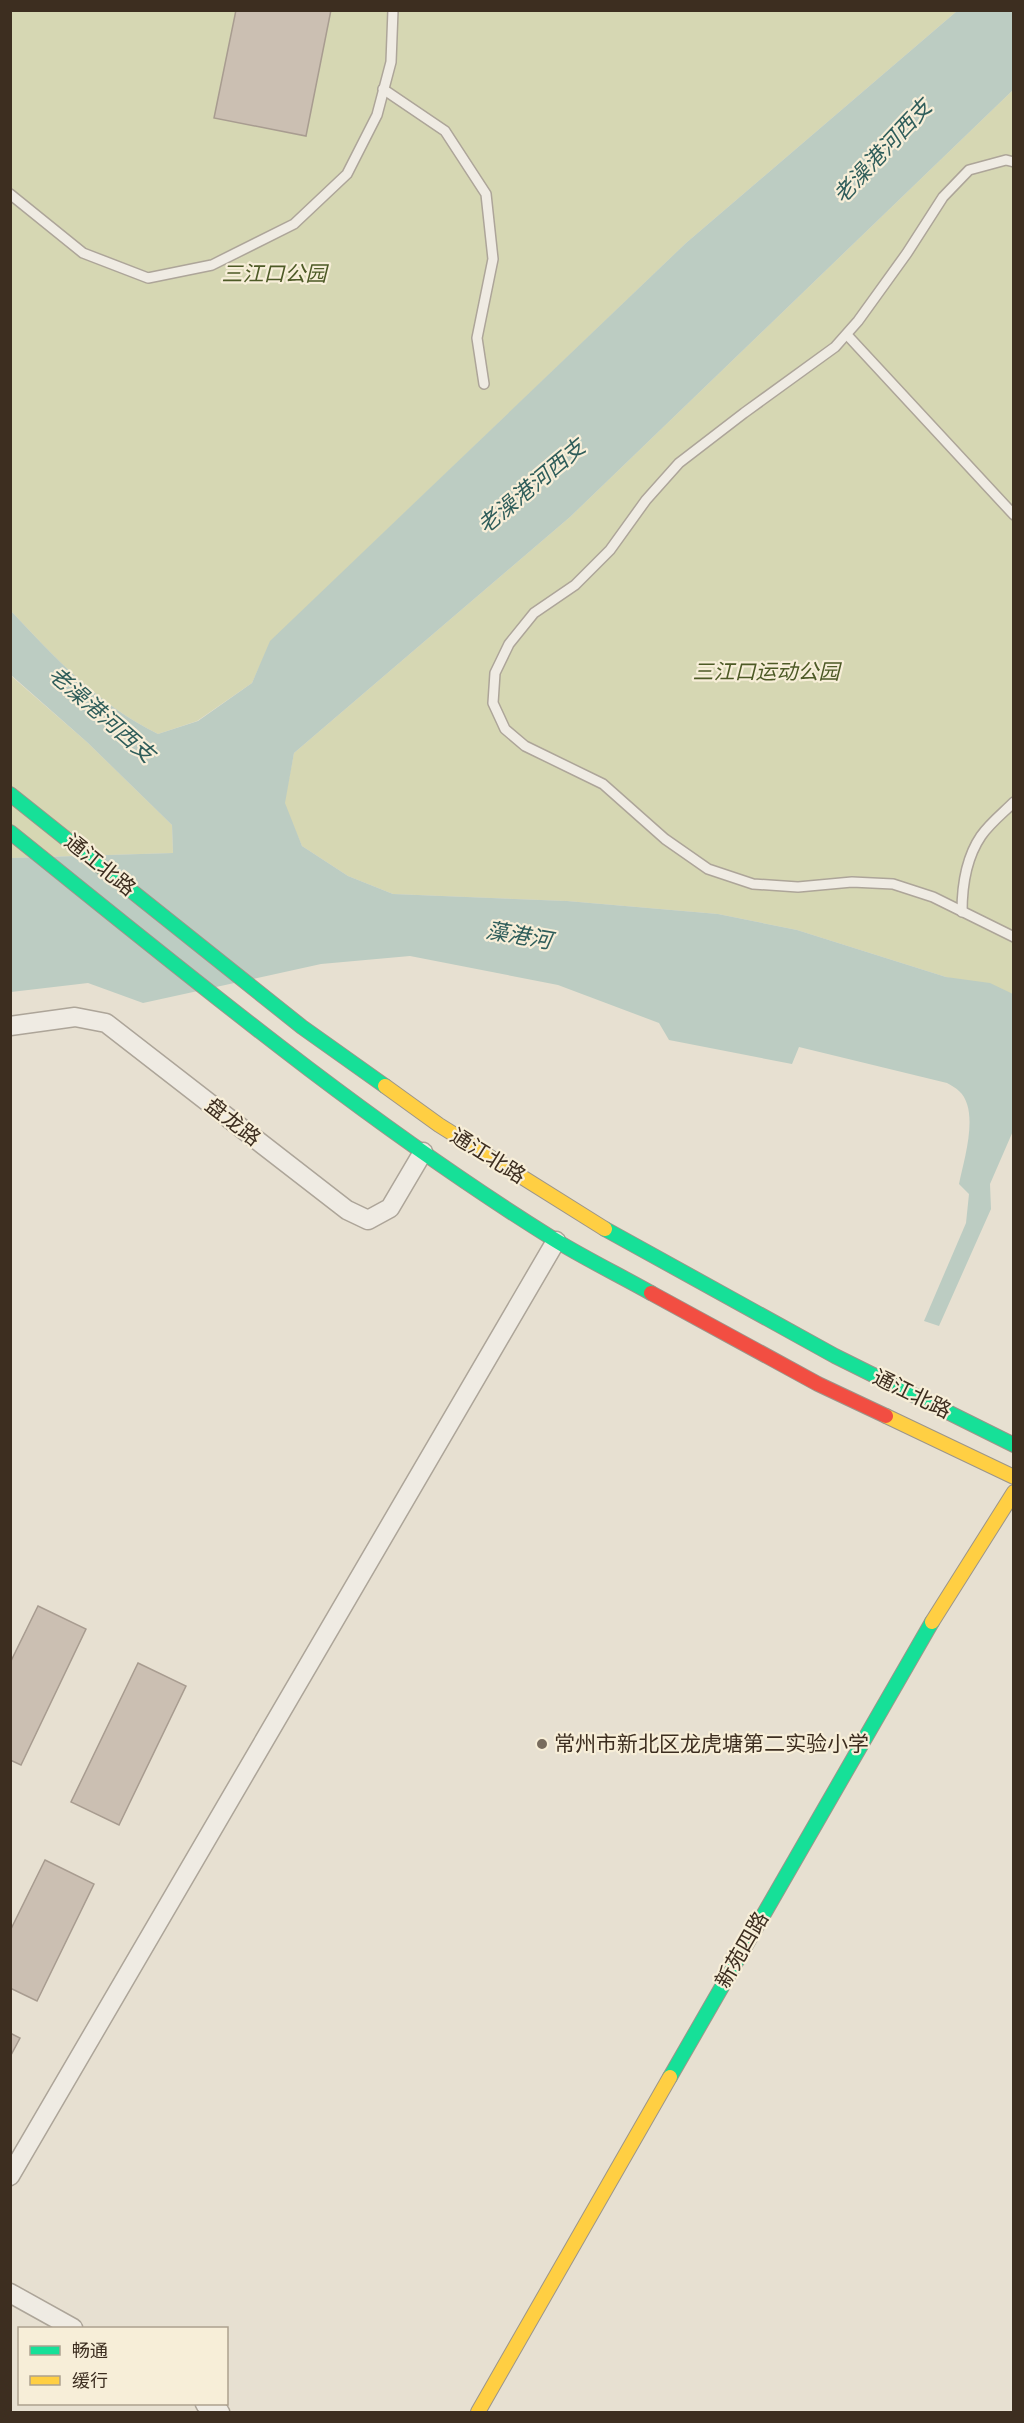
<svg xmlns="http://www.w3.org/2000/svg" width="1024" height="2423" viewBox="0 0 1024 2423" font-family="'Source Serif 4','Noto Sans SC',serif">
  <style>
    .green { fill: #d6d7b3 }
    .water { fill: #bcccc2 }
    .building { fill: #cbbfb2; stroke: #a89c90; stroke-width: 1.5 }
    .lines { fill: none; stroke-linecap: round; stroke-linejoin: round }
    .lane-casing { stroke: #ada599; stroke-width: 12 }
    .street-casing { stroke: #ada599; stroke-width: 21 }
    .fast-casing { stroke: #9c958a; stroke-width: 16 }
    .slow-casing { stroke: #9c958a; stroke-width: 16 }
    .jam-casing { stroke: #9c958a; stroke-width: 16 }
    .lane { stroke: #efebe3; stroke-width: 9 }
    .street { stroke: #efebe3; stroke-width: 18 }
    .fast { stroke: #16e098; stroke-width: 14 }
    .slow { stroke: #ffcf43; stroke-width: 14 }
    .jam { stroke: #f24e42; stroke-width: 14 }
    .poi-dot { fill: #786c5e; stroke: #f7eed8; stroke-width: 2 }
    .labels { text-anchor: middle; stroke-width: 4.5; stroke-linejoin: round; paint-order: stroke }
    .park-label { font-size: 21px; font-style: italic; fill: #4d5a26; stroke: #f7eed8 }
    .street-label { font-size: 21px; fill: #3d2e20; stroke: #f7eed8 }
    .poi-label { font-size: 21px; fill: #3d2e20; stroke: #f7eed8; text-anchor: start }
    .water-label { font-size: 22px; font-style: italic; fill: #2f5d5a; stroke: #f7eed8 }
  </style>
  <rect width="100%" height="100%" fill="#e7e0d1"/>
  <g class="green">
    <path d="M11,11H957L686,243L271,641L252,683L197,721L158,734C99,705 55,658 11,611Z"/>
    <polygon points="1013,90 1013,994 946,977 797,930 718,914 567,901 393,894 348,876 302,846 284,804 294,753 570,517"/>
    <polygon points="10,675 88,743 172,825 173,853 11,858"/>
  </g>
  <path class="water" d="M957,11H1013V90L570,517L294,753L285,803L302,846L348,876L393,894L567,901L718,914L797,930L946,977L990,983L1013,994V1131L990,1184L991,1209L939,1326L924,1321L966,1223L969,1194L959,1184C964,1159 980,1110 959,1091C956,1088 951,1085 947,1083L799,1047L792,1064L669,1040L659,1023L558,985L410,956L321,964L143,1003L88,983L11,992V858L173,853L172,825L88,743L11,675V611C55,658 99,705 158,734L198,721L252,683L270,641L686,243Z"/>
  <g class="building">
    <polygon points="236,10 331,10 306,136 214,118"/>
    <polygon points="38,1606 86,1629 21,1765 10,1760 10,1663"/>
    <polygon points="138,1663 186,1686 119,1825 71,1802"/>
    <polygon points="45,1860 94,1884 37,2001 10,1988 10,1931"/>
    <polygon points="10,2033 20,2038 10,2057"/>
  </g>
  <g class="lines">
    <g class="lane-casing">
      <g id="lane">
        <polyline points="383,89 445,131 486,194 493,259 477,338 484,384"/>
        <polyline points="1014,162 1006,160 969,170 943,197 907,253 858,321 835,347 744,413 679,463 646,500 610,550 575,585 534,613 509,644 495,673 493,703 505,729 525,746 603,784 665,839 708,869 753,884 798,887 852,882 893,884 933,897 1014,937"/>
        <polyline points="10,194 83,253 148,278 212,265 294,224 347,174 377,115 391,62 393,10"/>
        <polyline points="849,337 1014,515"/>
        <path d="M962,912C962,886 966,858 981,836C990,823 1003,813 1014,802"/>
      </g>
    </g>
    <g class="street-casing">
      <g id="street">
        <polyline points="10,1026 75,1017 106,1023 347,1210 368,1220 390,1208 423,1152"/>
        <polyline points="10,2176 556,1241"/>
        <polyline points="10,2293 73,2328"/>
        <polyline points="205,2404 220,2412"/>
      </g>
    </g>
    <g class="fast-casing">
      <g id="fast">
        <polyline points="10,794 302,1027 385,1086"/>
        <path d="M10,832C187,974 362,1120 555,1240C586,1259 619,1275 651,1293"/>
        <polyline points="605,1229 835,1356 1014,1445"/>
        <polyline points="670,2077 932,1622"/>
      </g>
    </g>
    <g class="slow-casing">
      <g id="slow">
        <polyline points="385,1086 439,1125 605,1229"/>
        <polyline points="886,1416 1014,1477"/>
        <polyline points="932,1622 1014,1492"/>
        <polyline points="478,2412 670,2077"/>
      </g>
    </g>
    <g class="jam-casing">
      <polyline id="jam" points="651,1293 818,1384 886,1416"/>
    </g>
    <use href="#lane" class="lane"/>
    <use href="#street" class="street"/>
    <use href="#fast" class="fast"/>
    <use href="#slow" class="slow"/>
    <use href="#jam" class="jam"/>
  </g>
  <circle class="poi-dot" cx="542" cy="1744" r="6"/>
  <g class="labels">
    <g class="park-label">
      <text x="274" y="281">三江口公园</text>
      <text x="766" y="679">三江口运动公园</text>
    </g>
    <g class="street-label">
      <text transform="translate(100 865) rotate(39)" y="7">通江北路</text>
      <text transform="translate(233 1122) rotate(38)" y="7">盘龙路</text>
      <text transform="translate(488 1156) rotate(32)" y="7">通江北路</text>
      <text transform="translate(912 1394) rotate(26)" y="7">通江北路</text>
      <text transform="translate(742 1950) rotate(-60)" y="7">新苑四路</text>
    </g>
    <g class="poi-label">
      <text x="554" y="1751">常州市新北区龙虎塘第二实验小学</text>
    </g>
    <g class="water-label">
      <text transform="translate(882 151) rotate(-47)" y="8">老澡港河西支</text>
      <text transform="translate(531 486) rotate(-40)" y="8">老澡港河西支</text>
      <text transform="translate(102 714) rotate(41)" y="8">老澡港河西支</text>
      <text transform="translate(519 935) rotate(10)" y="8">藻港河</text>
    </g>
  </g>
  <rect width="1024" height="2423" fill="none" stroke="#3d2e20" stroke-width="24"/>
  <rect x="18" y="2327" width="210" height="78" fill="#f7eed8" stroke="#ada18e" stroke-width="1.5"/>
  <rect x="30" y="2346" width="30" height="9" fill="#16e098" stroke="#ada18e" stroke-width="1.5"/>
  <text x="72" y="2357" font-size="18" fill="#3d2e20">畅通</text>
  <rect x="30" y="2376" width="30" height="9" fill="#ffcf43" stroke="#ada18e" stroke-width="1.5"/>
  <text x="72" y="2387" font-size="18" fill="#3d2e20">缓行</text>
</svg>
